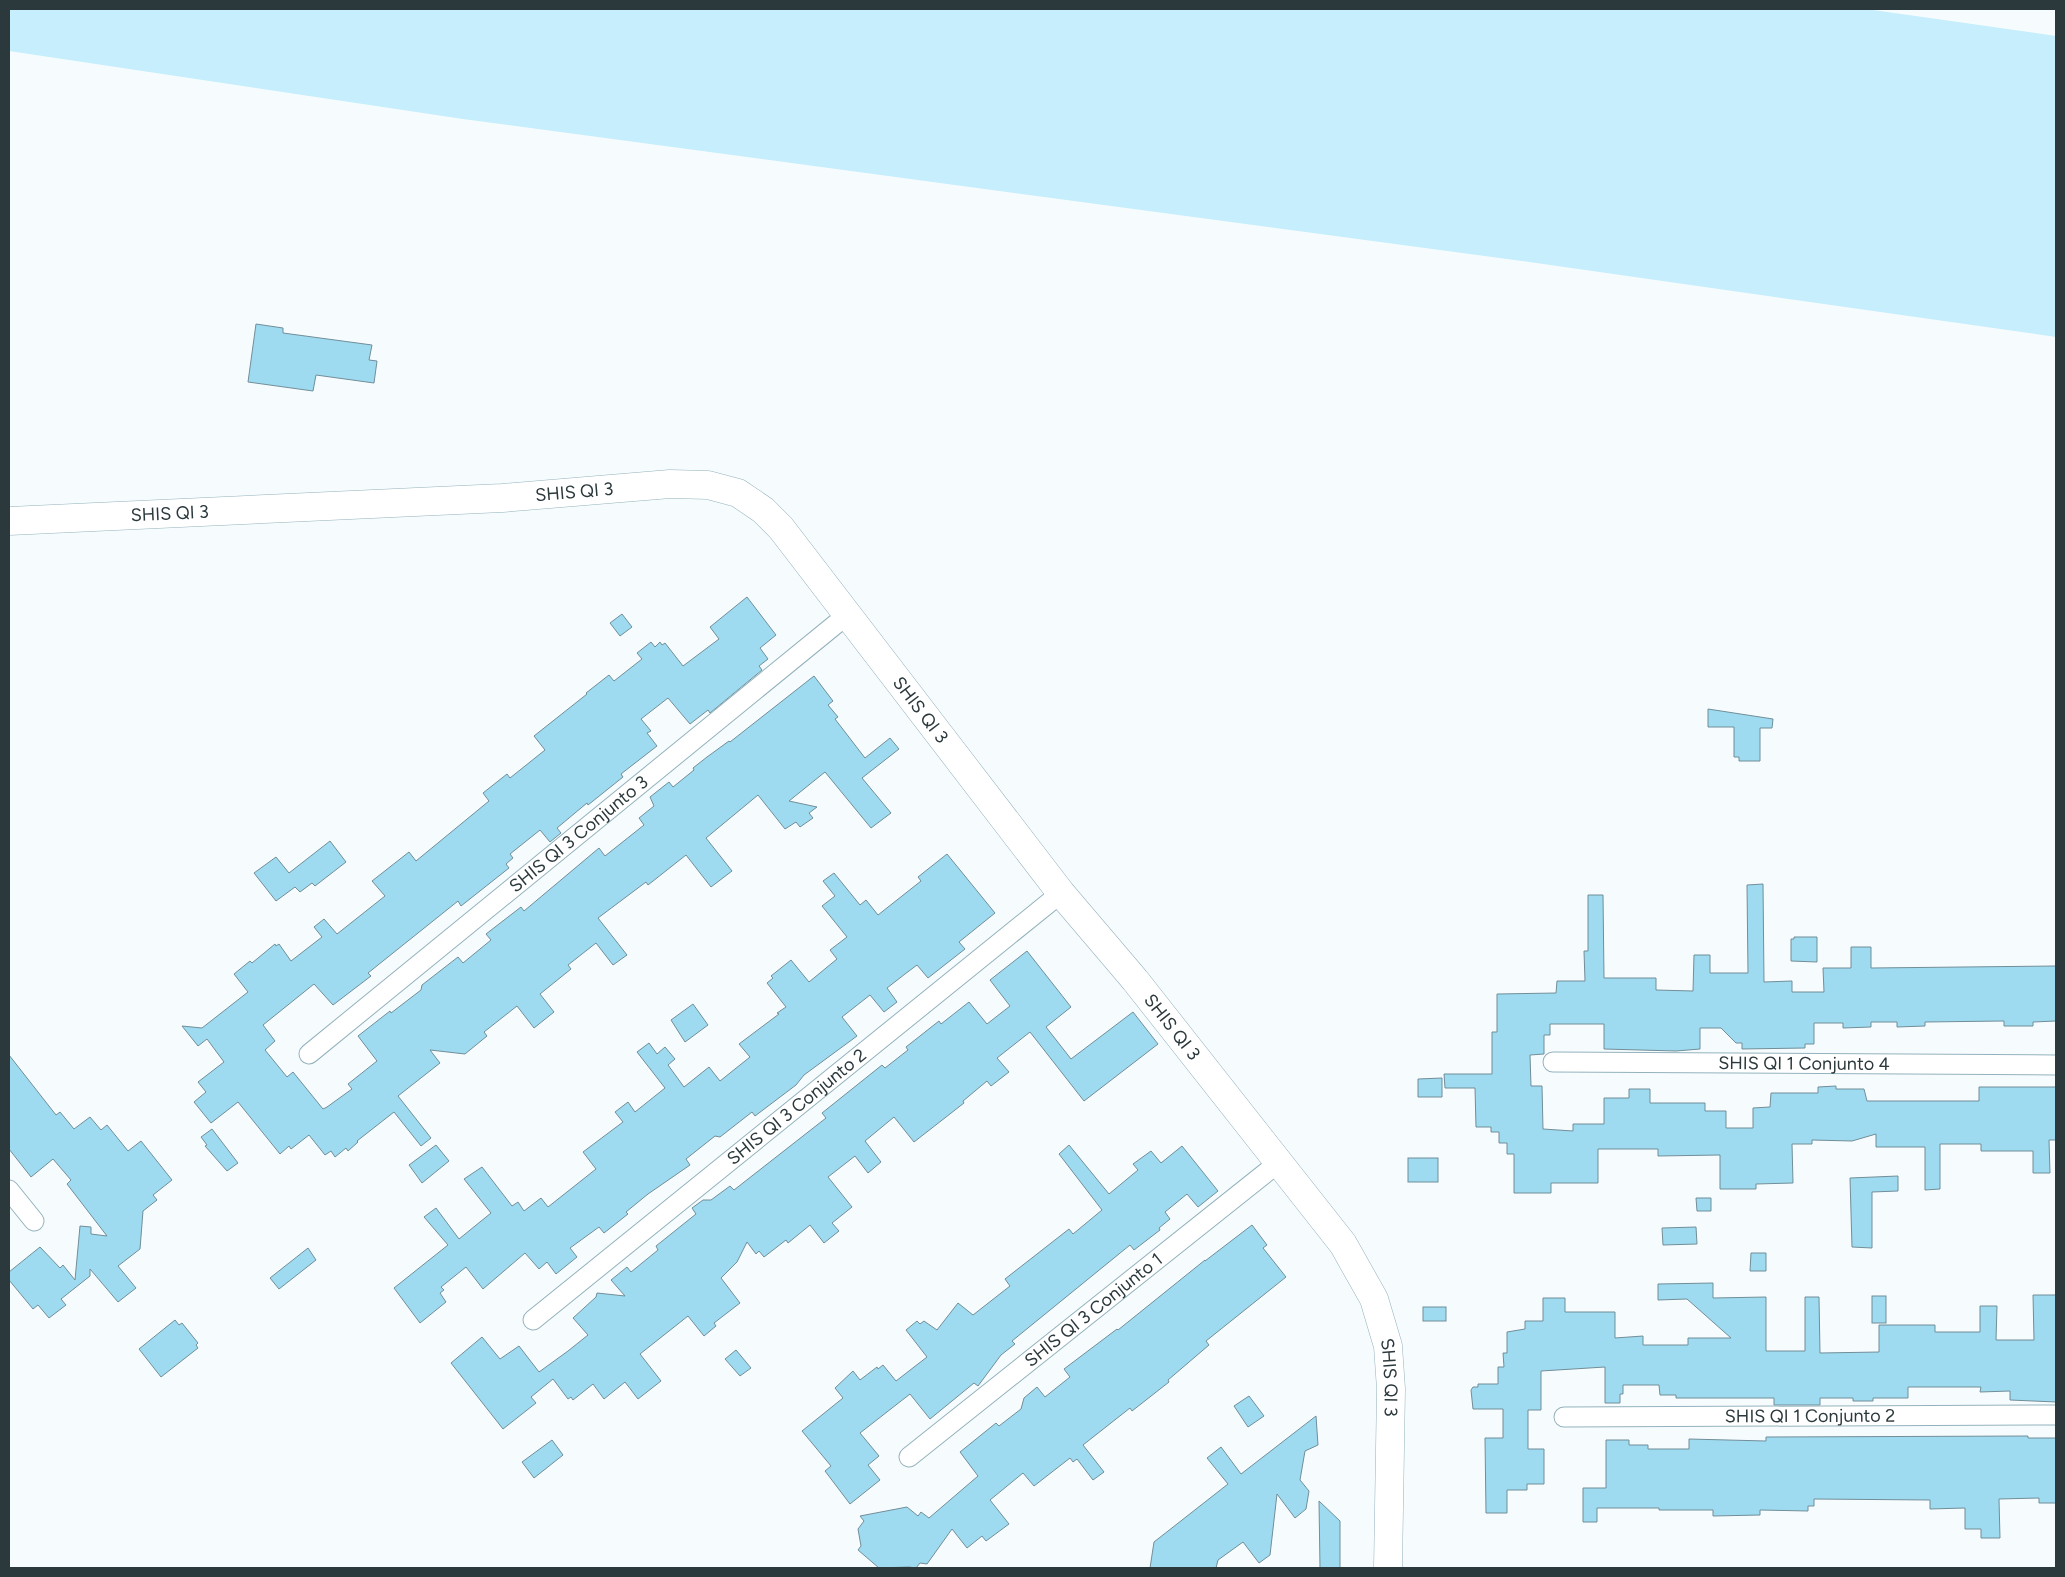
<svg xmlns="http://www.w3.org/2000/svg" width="2065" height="1577" viewBox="0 0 2065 1577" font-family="Figtree,sans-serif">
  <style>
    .green { fill: #c6eefc }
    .building { fill: #9edbf0; stroke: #718e99 }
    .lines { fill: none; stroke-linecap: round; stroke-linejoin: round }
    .street-casing { stroke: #94b2bd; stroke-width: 21 }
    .secondary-casing { stroke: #94b2bd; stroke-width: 29 }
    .street { stroke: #fff; stroke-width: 19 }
    .secondary { stroke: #fff; stroke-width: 28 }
    .labels { text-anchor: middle; stroke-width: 5; stroke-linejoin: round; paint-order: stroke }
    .street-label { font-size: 18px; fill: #2b383c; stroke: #fff }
  </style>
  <rect width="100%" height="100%" fill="#f6fcfe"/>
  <polygon class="green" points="9,9 1866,9 2056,36 2056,337 1522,261 463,119 9,51"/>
  <g class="building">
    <polygon points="256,324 283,328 283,333 372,345 369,360 377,361 374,383 316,375 313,391 248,382"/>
    <polygon points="747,597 776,635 760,648 768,659 759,666 762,670 710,713 708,710 690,724 668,698 641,719 651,731 647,733 657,746 621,774 623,777 588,805 587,803 557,828 561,833 550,842 540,830 510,854 513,858 506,864 509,868 461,906 458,901 368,973 371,976 333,1005 314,984 263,1025 275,1041 265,1050 287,1077 293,1072 323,1109 327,1107 352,1089 348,1084 377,1061 358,1036 390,1011 391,1013 421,990 422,985 458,957 463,963 491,940 486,934 521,907 524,911 599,848 605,856 644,825 639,818 654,806 650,797 669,782 673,787 694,770 693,768 707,757 729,741 730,742 814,676 833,701 828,705 838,717 835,719 865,758 890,738 899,749 862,778 891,813 871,828 825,772 789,801 817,807 809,813 813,818 800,827 796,822 785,829 758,795 706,838 732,871 711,887 686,855 648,885 646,882 598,918 627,955 613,965 596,943 568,965 571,969 540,994 554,1012 534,1028 517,1006 484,1032 487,1036 465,1054 430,1050 440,1063 398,1096 431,1138 421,1146 394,1112 357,1141 358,1142 348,1151 346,1148 335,1157 331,1151 325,1155 309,1135 291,1149 289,1146 280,1154 238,1102 211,1123 194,1102 206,1092 198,1082 224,1062 207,1039 198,1046 182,1026 202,1028 248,992 234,974 250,961 252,963 275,944 276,946 279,944 291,961 322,937 314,927 324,919 337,934 385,896 372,881 409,852 416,861 489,801 483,793 507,774 510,778 545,750 534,736 587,694 586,693 609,675 614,681 642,659 637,653 651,642 655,647 660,642 662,645 665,643 683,666 719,639 710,627"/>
    <polygon points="622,614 632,627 620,636 610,623"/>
    <polygon points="1708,709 1773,719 1772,728 1760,728 1760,761 1739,761 1739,757 1734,757 1734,727 1708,727"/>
    <polygon points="330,841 346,862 315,886 312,883 300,892 295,887 276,901 254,873 276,857 289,873"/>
    <polygon points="947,854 995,913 959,942 965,949 928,978 917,965 905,974 887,988 897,1002 884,1012 870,995 842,1017 857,1036 804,1075 796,1085 755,1116 752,1112 720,1137 715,1136 686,1159 690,1165 648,1194 626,1212 628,1214 604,1233 599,1227 570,1248 577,1257 556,1274 547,1262 539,1269 525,1253 483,1289 466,1267 441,1287 444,1290 440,1293 446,1302 420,1323 394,1288 448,1245 424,1217 436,1208 459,1239 491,1213 464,1179 482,1167 512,1206 518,1202 524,1211 541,1198 548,1207 596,1169 583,1152 623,1122 615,1112 628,1102 635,1112 665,1088 637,1052 649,1043 657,1054 665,1047 675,1059 668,1065 684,1087 709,1067 720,1081 750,1057 739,1044 779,1014 777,1013 786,1007 767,983 773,978 771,976 791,960 809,982 837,959 830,950 847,937 822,906 835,896 823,881 834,873 860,905 866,900 878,915 921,881 918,877"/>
    <polygon points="1763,884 1764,982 1792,981 1792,992 1824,992 1823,968 1851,968 1851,947 1871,947 1871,968 2056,966 2056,1021 2033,1022 2033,1026 2004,1026 2004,1021 1925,1022 1925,1026 1897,1027 1897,1022 1871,1022 1871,1027 1843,1028 1843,1023 1814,1023 1814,1044 1805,1044 1805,1048 1742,1049 1742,1043 1736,1043 1721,1028 1700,1028 1700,1049 1676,1051 1604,1049 1604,1024 1550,1024 1550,1035 1544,1035 1544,1054 1530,1055 1531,1086 1542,1086 1543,1129 1573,1131 1573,1124 1604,1124 1604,1098 1629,1098 1629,1089 1650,1089 1650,1103 1705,1103 1705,1111 1726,1111 1726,1128 1753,1128 1753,1108 1770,1107 1771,1093 1818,1093 1818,1087 1836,1086 1836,1089 1864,1089 1867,1101 1979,1101 1979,1087 2056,1087 2056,1140 2049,1140 2050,1173 2033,1173 2033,1151 1981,1151 1981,1144 1940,1144 1940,1189 1925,1190 1925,1147 1876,1147 1876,1134 1852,1141 1812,1140 1812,1144 1792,1144 1793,1183 1756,1184 1756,1189 1720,1189 1720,1155 1658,1156 1658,1149 1598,1149 1598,1183 1551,1183 1551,1193 1514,1193 1514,1154 1507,1154 1507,1143 1499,1143 1499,1132 1491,1132 1491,1127 1476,1127 1475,1088 1445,1088 1444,1074 1492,1074 1492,1032 1497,1032 1497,994 1556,993 1557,981 1585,981 1584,951 1588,951 1588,895 1603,895 1604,978 1656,978 1656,990 1693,991 1694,955 1710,955 1710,973 1748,973 1747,885"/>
    <polygon points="1794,937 1817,937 1817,962 1791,961 1791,939 1794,939"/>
    <polygon points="1027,951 1071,1007 1046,1027 1071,1059 1133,1012 1158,1044 1084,1101 1030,1032 997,1058 1009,1072 991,1086 987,1081 963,1101 964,1103 914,1142 894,1117 865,1141 881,1162 868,1173 855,1156 828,1177 852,1207 832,1223 839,1231 824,1243 810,1225 788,1243 786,1240 764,1257 759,1251 756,1254 747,1242 737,1262 721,1278 740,1303 714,1323 716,1326 704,1336 688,1316 640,1354 661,1381 638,1399 625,1382 604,1399 593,1384 573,1400 571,1397 568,1399 553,1379 531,1397 536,1403 503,1429 451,1363 482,1337 500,1359 519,1346 539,1372 568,1351 588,1335 573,1318 596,1297 597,1293 625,1296 611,1280 627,1267 631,1272 658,1250 656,1246 696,1214 692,1208 703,1200 711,1200 730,1186 734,1190 826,1118 822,1113 882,1065 885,1068 908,1050 906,1047 939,1021 941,1024 969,1002 987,1024 1010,1006 990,980"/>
    <polygon points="693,1004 708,1025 685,1042 671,1020"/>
    <polygon points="9,1055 56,1115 60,1112 74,1129 90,1117 101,1130 107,1125 128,1151 141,1141 172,1180 153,1195 157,1200 143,1211 140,1249 118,1266 136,1288 118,1302 90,1269 90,1276 61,1299 66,1305 49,1318 38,1305 33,1309 9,1280 9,1272 40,1247 60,1268 63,1265 75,1280 80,1226 91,1227 91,1234 107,1236 67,1184 71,1180 53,1159 31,1177 9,1149"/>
    <polygon points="1442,1078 1442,1097 1418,1097 1418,1079"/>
    <polygon points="212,1129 238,1163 227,1171 205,1146 207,1145 201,1137"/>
    <polygon points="436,1145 449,1161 422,1183 409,1165"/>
    <polygon points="1069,1145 1109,1194 1138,1170 1133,1164 1151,1151 1161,1163 1182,1146 1218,1191 1198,1207 1187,1194 1165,1212 1170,1219 1159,1228 1160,1230 1134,1250 1130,1245 1012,1341 1015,1344 1001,1355 978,1386 974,1383 930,1419 910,1394 860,1433 879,1456 868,1465 880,1480 850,1504 825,1471 831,1466 802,1431 843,1398 835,1388 853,1371 860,1380 877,1367 878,1369 883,1365 896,1381 927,1357 906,1330 917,1321 920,1324 924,1321 937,1330 958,1303 973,1315 1010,1286 1005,1279 1069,1229 1073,1234 1102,1210 1059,1154"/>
    <rect x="1408" y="1158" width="30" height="24"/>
    <polygon points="1898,1176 1898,1191 1872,1192 1872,1248 1852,1247 1850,1178"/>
    <polygon points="1696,1198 1711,1198 1711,1211 1697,1211"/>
    <polygon points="1252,1225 1267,1245 1263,1248 1286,1277 1206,1341 1209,1345 1168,1380 1169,1382 1132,1411 1130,1408 1083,1445 1104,1472 1093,1480 1077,1459 1073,1462 1070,1458 1034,1486 1023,1473 990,1500 1009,1524 986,1541 982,1536 967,1548 952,1529 927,1564 920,1563 916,1568 909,1567 879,1568 858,1550 861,1546 858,1529 864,1521 860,1516 907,1507 918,1516 921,1512 929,1518 978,1476 960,1452 996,1423 999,1426 1021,1409 1024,1398 1037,1387 1045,1397 1070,1377 1064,1369 1117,1329 1118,1330 1205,1260 1205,1261"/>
    <polygon points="1696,1227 1697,1244 1663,1245 1662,1228"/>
    <polygon points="308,1248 316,1260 279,1289 270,1278"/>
    <polygon points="1751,1253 1766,1253 1766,1271 1750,1271"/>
    <polygon points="1713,1283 1713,1298 1766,1297 1766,1351 1805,1351 1805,1297 1819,1297 1820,1353 1879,1352 1879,1325 1935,1325 1935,1332 1980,1332 1980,1306 1997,1306 1996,1340 2034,1340 2033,1295 2056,1295 2056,1402 2010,1400 2010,1391 1980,1392 1981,1387 1908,1387 1908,1398 1873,1398 1873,1401 1853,1401 1853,1398 1820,1398 1820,1405 1774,1405 1774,1398 1676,1398 1676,1395 1660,1395 1659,1385 1623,1385 1623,1394 1620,1394 1620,1403 1605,1403 1605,1367 1541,1371 1541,1410 1528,1410 1528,1449 1544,1449 1544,1484 1527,1484 1527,1490 1507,1490 1507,1513 1486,1513 1485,1438 1503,1438 1503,1409 1473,1409 1471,1390 1473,1387 1478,1387 1478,1384 1498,1384 1498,1367 1504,1367 1503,1353 1507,1353 1507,1332 1525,1329 1525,1321 1543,1321 1543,1298 1565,1298 1565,1312 1615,1312 1615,1338 1643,1336 1643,1345 1688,1345 1688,1338 1731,1338 1687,1299 1658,1300 1658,1284"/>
    <rect x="1872" y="1296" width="14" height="27"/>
    <rect x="1423" y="1307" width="23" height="14"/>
    <polygon points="175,1320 179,1325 182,1323 198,1343 196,1345 198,1348 161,1377 139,1349"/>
    <polygon points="736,1350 751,1368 740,1376 725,1359"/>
    <polygon points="1249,1396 1264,1416 1248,1427 1234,1406"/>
    <polygon points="1316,1416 1318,1445 1305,1451 1300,1480 1309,1491 1306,1509 1295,1518 1277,1494 1270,1555 1259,1563 1243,1542 1218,1560 1216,1568 1150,1568 1154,1542 1228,1484 1207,1458 1221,1447 1241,1474"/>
    <polygon points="2028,1436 2028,1438 2056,1438 2056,1503 2039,1503 2039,1498 1999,1499 2000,1538 1981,1538 1981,1529 1965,1529 1965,1508 1930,1509 1930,1500 1814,1499 1814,1506 1808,1506 1808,1511 1760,1510 1760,1515 1713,1516 1713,1510 1659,1510 1659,1508 1597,1508 1597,1522 1583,1522 1583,1488 1606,1488 1606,1440 1629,1440 1629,1445 1648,1445 1648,1449 1689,1449 1689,1439 1766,1441 1766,1437"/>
    <polygon points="552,1440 563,1455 534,1478 522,1462"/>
    <polygon points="1319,1501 1340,1521 1340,1568 1320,1568"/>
  </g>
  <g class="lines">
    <g class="street-casing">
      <g id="street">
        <path id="s1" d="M309,1054L847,615"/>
        <path id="s2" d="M1553,1062L2056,1065"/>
        <polyline points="9,1190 34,1221"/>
        <path id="s3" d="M533,1320L1061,893"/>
        <path id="s4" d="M1564,1417L2056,1415"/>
        <path id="s5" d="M909,1457L1278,1163"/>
      </g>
    </g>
    <g class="secondary-casing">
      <g id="secondary">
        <path id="s6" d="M9,521L502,498L670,484L708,485L738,493L763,510L781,528L1061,893L1135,980L1343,1244L1374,1299L1388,1346L1391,1389L1388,1568"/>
      </g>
    </g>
    <use href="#street" class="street"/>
    <use href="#secondary" class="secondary"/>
  </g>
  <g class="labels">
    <g class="street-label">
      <text dy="6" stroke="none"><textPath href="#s6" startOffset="566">SHIS QI 3</textPath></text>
      <text dy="6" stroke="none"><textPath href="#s6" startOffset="161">SHIS QI 3</textPath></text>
      <text dy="6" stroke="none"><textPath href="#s6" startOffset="1016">SHIS QI 3</textPath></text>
      <text dy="6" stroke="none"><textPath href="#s1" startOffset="348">SHIS QI 3 Conjunto 3</textPath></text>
      <text dy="6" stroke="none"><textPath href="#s6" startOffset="1421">SHIS QI 3</textPath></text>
      <text dy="6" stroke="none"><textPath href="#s2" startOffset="251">SHIS QI 1 Conjunto 4</textPath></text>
      <text dy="6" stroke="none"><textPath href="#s3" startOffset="339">SHIS QI 3 Conjunto 2</textPath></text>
      <text dy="6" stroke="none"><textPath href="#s5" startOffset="236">SHIS QI 3 Conjunto 1</textPath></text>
      <text dy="6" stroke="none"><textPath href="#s6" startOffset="1841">SHIS QI 3</textPath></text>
      <text dy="6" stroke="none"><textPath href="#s4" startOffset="246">SHIS QI 1 Conjunto 2</textPath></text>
    </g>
  </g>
  <rect width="2065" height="1577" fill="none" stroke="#2b383c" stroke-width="20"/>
</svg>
